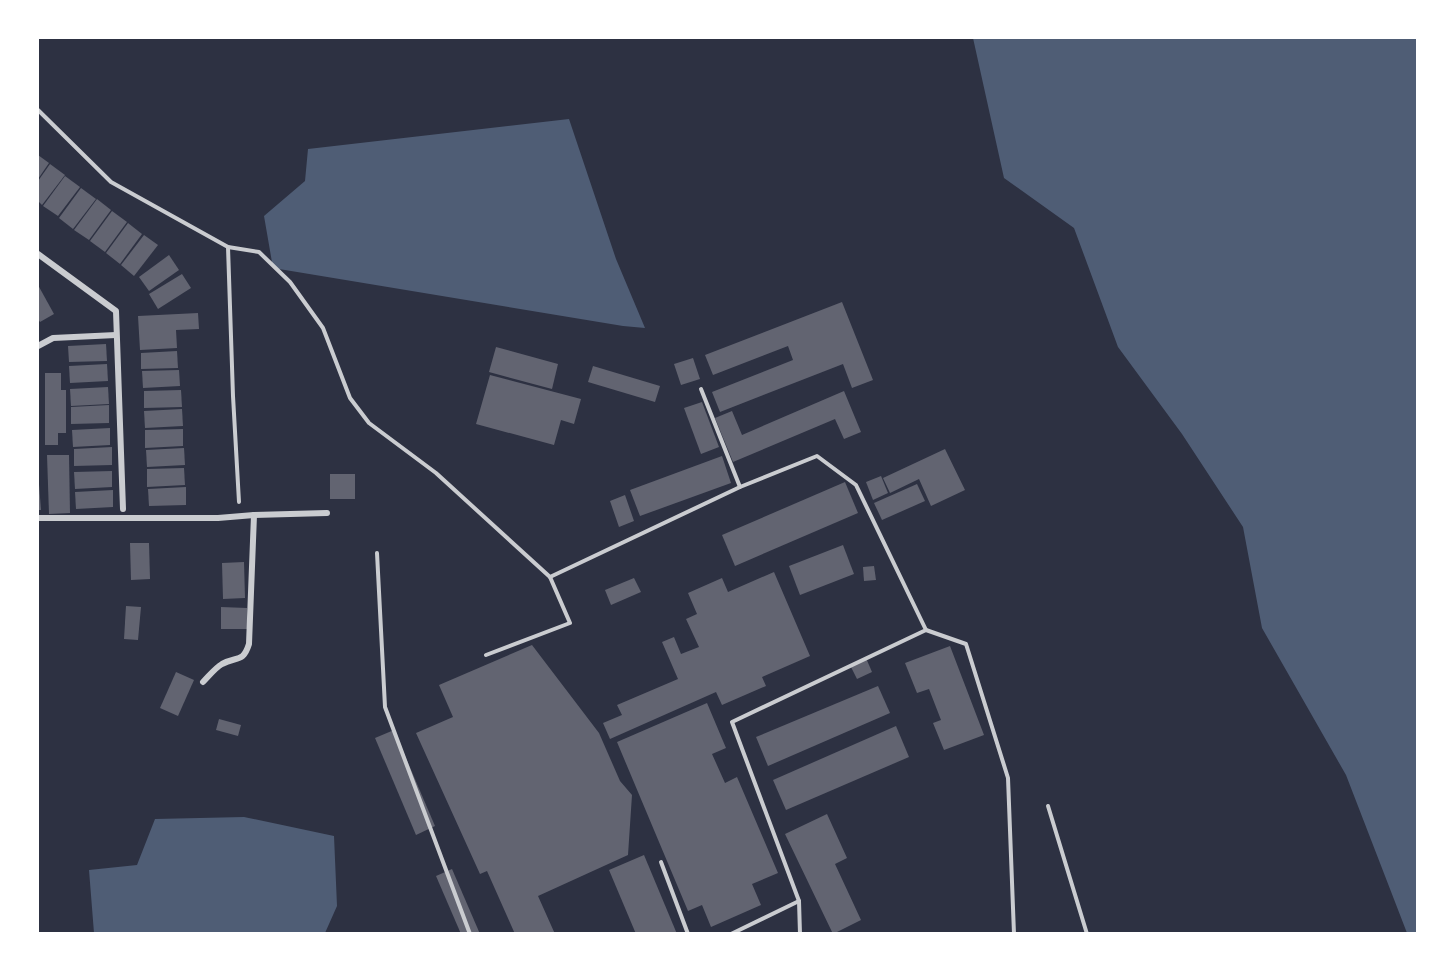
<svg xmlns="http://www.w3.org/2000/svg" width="1455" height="971" viewBox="0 0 1455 971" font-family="'Source Serif 4',serif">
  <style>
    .water { fill: #4f5d75 }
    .building { fill: #626471 }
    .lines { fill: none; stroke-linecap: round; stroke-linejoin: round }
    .service { stroke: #caccd0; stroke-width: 4 }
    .minor { stroke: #caccd0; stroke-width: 6 }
  </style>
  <rect width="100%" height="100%" fill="#2d3142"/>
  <g class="water">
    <polygon points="973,38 1417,38 1417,933 1407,933 1346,775 1262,628 1243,527 1182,434 1118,347 1074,228 1004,178"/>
    <polygon points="569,119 616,259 645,328 623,326 273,268 264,216 305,181 308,149"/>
    <polygon points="244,817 334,836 337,906 325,933 94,933 89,870 137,865 155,819"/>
  </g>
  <g class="building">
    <polygon points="38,155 49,163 38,179"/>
    <polygon points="50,164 65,175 42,205 38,201 38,181"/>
    <polygon points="65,176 80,187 58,216 43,206"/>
    <polygon points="81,188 96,199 73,229 59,218"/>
    <polygon points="97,199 111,210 89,240 74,230"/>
    <polygon points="112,211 127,222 105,252 90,241"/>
    <polygon points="128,223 142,234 120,264 106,253"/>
    <polygon points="144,235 158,245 134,276 121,265"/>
    <polygon points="169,255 179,270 149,291 139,277"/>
    <polygon points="182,274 191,288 158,309 149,294"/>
    <polygon points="38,285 54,314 40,322 38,319"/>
    <polygon points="842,302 873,380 852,388 843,364 720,412 712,392 793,360 788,346 713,375 705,355"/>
    <polygon points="198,313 199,329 176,330 177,348 140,350 138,316"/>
    <polygon points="106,344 107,361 69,362 68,346"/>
    <polygon points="496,347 558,364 552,389 489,372"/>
    <polygon points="177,351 178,368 141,369 141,353"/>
    <polygon points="693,358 700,379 681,385 674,364"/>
    <polygon points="107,364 108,381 70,383 69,366"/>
    <polygon points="593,366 660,386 655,402 588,382"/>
    <polygon points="179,370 180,386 143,388 142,371"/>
    <polygon points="45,373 61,373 61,390 66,390 66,433 58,433 58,445 45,445"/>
    <polygon points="490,375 581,399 574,424 561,420 554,445 476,424"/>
    <polygon points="108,387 109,404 71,406 70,389"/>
    <polygon points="181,390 182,407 144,408 144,391"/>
    <polygon points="844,391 861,432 844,439 835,419 733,462 715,418 732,411 742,435"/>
    <polygon points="702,402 719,447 701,454 684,408"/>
    <polygon points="109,405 109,423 71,424 71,407"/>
    <polygon points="182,409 183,426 145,428 144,411"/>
    <polygon points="110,428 110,445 73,447 72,430"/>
    <polygon points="183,429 183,446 145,448 145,430"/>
    <polygon points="112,447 112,465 74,466 74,449"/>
    <polygon points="184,448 185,465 147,467 146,450"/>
    <polygon points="945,449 965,490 931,506 919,479 890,493 883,478"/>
    <polygon points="47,455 69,455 70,513 49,514"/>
    <polygon points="722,456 731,483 640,516 630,490"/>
    <polygon points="184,468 185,485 147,487 147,469"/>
    <polygon points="112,471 112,487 75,489 74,472"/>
    <rect x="330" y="474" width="25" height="25"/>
    <polygon points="881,476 888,493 873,500 866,482"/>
    <polygon points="845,482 858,513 735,566 722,535"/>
    <polygon points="38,484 39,484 41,510 38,510"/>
    <polygon points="917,484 925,501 882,520 874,503"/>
    <polygon points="186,487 186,505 149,506 148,489"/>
    <polygon points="113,490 113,507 76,509 75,492"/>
    <polygon points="625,495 634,521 619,527 610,501"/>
    <polygon points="130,543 149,543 150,579 131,580"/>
    <polygon points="843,545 854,574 800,595 789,566"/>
    <polygon points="244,562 245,598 223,599 222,563"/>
    <polygon points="874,566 876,580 864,581 863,567"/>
    <polygon points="774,572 810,656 762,677 766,686 722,705 716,692 610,739 603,723 622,715 617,705 678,679 662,642 674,637 681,654 699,647 686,619 697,614 688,593 722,578 728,592"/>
    <polygon points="634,578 641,592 611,605 605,590"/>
    <polygon points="126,606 141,607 138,640 124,639"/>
    <polygon points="221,607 247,608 247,629 221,629"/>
    <polygon points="532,645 599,733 620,781 632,795 628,855 538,896 555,934 515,934 487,871 480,874 416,733 453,717 439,685"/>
    <polygon points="950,646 984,735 944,750 933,723 941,720 929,689 917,693 905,663"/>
    <polygon points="866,658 872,672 857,679 850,665"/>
    <polygon points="176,672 194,680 178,716 160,708"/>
    <polygon points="878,686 890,713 768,766 756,737"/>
    <polygon points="707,703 726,748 712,754 725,783 737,777 778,873 752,884 761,905 711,927 702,905 688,911 617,742"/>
    <polygon points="219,719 241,725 238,736 216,730"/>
    <polygon points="896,726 909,757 786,810 773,780"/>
    <polygon points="394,730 435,826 416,835 375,738"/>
    <polygon points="827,814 847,858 835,864 861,920 833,934 785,834"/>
    <polygon points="644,855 677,934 636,934 609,870"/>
    <polygon points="452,869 480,934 461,934 436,876"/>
  </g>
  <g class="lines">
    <g class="service">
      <polyline points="38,110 111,182 228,247 233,396 239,502"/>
      <polyline points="228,247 259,252 290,282 323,328 350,398 369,423 436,473 550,577 740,487 817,456 856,485 926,630 732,722 799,901 800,934"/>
      <polyline points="701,389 740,487"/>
      <polyline points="377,553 385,707 470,934"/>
      <polyline points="926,630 966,644 1008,778 1014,934"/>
      <polyline points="486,655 570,623 550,577"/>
      <polyline points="1048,806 1087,934"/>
      <polyline points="661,862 688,934"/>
      <polyline points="731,934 799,901"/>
    </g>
    <g class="minor">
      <polyline points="38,254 116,311 123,509"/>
      <polyline points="38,346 53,338 116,335"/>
      <polyline points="38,518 218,518 254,515 327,513"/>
      <path d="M203,682C209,676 215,668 222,664C237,656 243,663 249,644L254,515"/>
    </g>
  </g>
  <rect width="1455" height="971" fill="none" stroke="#ffffff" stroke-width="78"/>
</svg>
